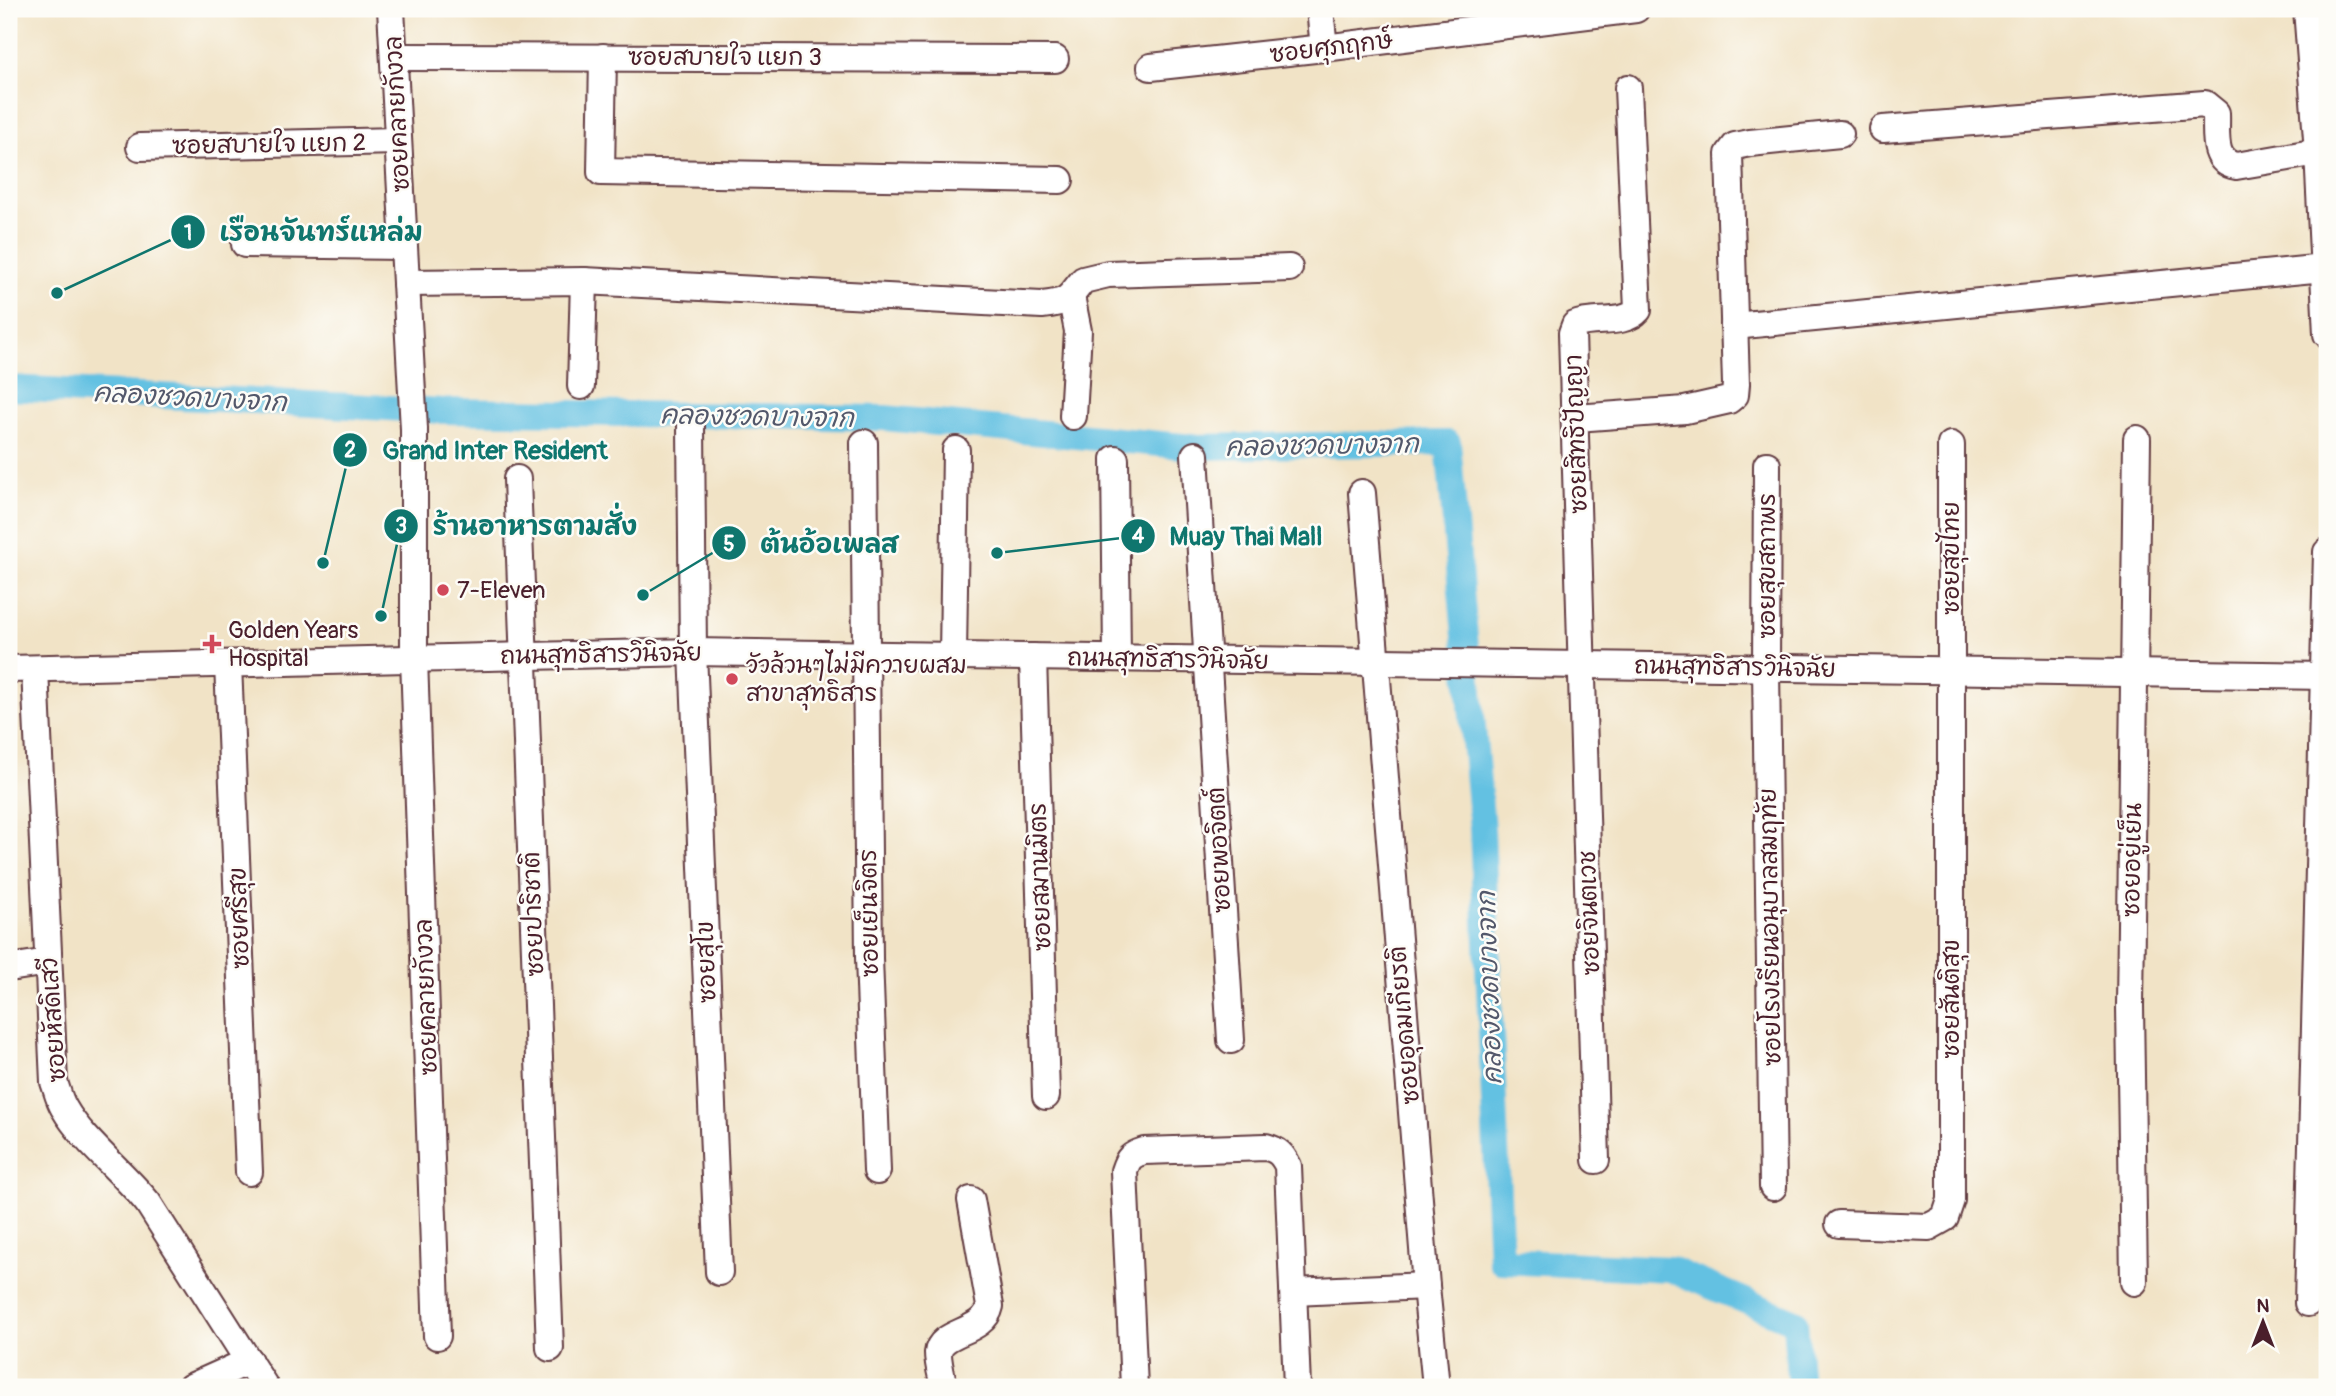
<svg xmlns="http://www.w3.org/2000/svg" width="2336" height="1396" viewBox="0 0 2336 1396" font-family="Pangolin,'Playpen Sans Thai',sans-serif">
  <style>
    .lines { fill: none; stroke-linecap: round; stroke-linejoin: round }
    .canal { stroke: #64c1e2; stroke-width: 26 }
    .minor-casing { stroke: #633c42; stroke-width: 30 }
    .minor { stroke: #fff; stroke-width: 26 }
    .poi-dot { fill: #d1495b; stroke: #fdfcf7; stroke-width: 2.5 }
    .labels { text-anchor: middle; stroke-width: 5; stroke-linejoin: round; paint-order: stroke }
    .street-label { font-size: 24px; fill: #4a1f2b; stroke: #fdfcf7 }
    .poi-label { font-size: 24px; fill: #4a1f2b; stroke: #fdfcf7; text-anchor: start }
    .water-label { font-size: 26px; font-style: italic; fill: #53586b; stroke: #fdfcf7 }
    .leader { fill: none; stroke: #0f766e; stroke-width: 2.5 }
    .callout-dot { fill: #0f766e; stroke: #fdfcf7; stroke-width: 2.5 }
    .mark-label { font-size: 21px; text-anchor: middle; font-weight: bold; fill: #fff }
    .callout-label { font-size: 26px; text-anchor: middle; font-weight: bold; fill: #0f766e; stroke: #fdfcf7; stroke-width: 5; stroke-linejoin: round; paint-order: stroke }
  </style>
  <rect width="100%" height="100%" fill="#fdfcf7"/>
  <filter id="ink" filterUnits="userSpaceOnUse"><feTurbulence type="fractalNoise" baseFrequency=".0143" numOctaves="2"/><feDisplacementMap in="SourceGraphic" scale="14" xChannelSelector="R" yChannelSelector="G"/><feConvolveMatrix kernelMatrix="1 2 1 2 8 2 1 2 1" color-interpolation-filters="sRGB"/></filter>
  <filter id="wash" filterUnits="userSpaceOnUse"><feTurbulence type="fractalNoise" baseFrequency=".00686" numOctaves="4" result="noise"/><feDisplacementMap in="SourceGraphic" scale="28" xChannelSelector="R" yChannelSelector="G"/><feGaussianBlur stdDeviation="1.57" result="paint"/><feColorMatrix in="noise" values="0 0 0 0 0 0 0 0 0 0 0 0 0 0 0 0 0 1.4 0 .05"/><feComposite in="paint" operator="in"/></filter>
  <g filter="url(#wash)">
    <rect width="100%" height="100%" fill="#f1e3c6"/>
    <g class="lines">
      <polyline class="canal" points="9,388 444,411 884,418 1193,447 1448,443 1482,829 1501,1261 1670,1269 1795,1322 1800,1387"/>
    </g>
  </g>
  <g filter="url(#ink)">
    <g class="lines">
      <g class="minor-casing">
        <g id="minor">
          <polyline points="391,9 414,429 414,658 437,1336"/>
          <polyline points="1320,9 1324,48"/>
          <polyline points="2307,9 2318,152 2327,334"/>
          <polyline points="395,57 1055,59"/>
          <polyline points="603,57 601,172 1060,180"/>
          <polyline points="1151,67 1324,48 1636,9"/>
          <path d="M1883,129L2205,104L2216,113C2217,132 2211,162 2236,166L2318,152"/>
          <polyline points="140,147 398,141"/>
          <polyline points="245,244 403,246"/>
          <path d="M584,281L1042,305C1069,302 1067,300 1083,280L1108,274L1289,268"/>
          <polyline points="406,283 584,281 581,386"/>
          <polyline points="1071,296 1078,331 1073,416"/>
          <polyline points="1734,326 2324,268"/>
          <polyline points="1576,418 1685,410 1729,400 1735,395 1736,384 1729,154 1735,146 1750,143 1840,134"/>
          <polyline points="691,426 693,652 719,1272"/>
          <polyline points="864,443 869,958 877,1171"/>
          <polyline points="1195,455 1231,1040"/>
          <polyline points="1115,459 1117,658"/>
          <polyline points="1767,465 1766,668 1773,1187"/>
          <polyline points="517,479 550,1348"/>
          <polyline points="1362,493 1426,1286 1436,1387"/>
          <polyline points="953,656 956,450"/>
          <polyline points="1033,657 1046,1096"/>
          <polyline points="228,664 249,1172"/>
          <polyline points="9,669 693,652 2327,676"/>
          <path d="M35,669L54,1082C57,1090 59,1100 64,1108C82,1140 123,1172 148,1203L265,1387"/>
          <polyline points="9,968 48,962"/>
          <path d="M1596,1160L1572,333L1575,325C1593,317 1624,326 1638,310L1628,88"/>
          <polyline points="1839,1224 1929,1227 1945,1218 1951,1200 1951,445"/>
          <polyline points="2134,1282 2130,1006 2137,439"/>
          <polyline points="1294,1292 1426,1286"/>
          <polyline points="2308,1303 2327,552"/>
          <polyline points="191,1387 249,1361"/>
          <path d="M944,1387C942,1377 938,1364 938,1353C940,1330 984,1334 990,1306L971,1200"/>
          <path d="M1134,1387L1124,1171C1128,1158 1131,1155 1144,1151L1266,1147C1278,1150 1282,1154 1288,1166L1297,1387"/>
        </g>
      </g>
      <use href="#minor" class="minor"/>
    </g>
  </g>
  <g class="poi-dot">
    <circle cx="443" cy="590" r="7"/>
    <path d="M208.5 633.5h7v7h7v7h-7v7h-7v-7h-7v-7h7z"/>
    <circle cx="732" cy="679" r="7"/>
  </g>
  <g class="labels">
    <g class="street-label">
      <text transform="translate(1331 47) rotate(-7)" y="8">ซอยศุภฤกษ์</text>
      <text x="725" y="65">ซอยสบายใจ แยก 3</text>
      <text transform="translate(397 114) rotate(-93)" y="8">ซอยคลายกังวล</text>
      <text transform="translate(269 144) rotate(-1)" y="8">ซอยสบายใจ แยก 2</text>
      <text transform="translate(1576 434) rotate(-92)" y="8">ซอยสิทธิปัญญา</text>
      <text transform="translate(1951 558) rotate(-90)" y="8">ซอยสุขไทย</text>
      <text transform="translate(1767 566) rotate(-90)" y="8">ซอยสุขสถาพร</text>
      <text transform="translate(601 654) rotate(-1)" y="8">ถนนสุทธิสารวินิจฉัย</text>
      <text transform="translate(1168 659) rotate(1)" y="8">ถนนสุทธิสารวินิจฉัย</text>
      <text transform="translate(1735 667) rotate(1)" y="8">ถนนสุทธิสารวินิจฉัย</text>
      <text transform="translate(1219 850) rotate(-93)" y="8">ซอยพอจิตต์</text>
      <text transform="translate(2132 860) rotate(-89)" y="8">ซอยอยู่เย็น</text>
      <text transform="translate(1040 877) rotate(-92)" y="8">ซอยสมานมิตร</text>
      <text transform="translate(869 913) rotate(-91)" y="8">ซอยเย็นจิตร</text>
      <text transform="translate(1589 913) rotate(-92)" y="8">ซอยจินตเวช</text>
      <text transform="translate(533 914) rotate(-92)" y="8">ซอยปาริชาติ</text>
      <text transform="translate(239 918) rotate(-92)" y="8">ซอยศรีสุข</text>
      <text transform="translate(1770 927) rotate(-91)" y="8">ซอยโรงเรียนอนุบาลสมฤทัย</text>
      <text transform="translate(706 962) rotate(-92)" y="8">ซอยสุโข</text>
      <text transform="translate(426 997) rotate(-92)" y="8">ซอยคลายกังวล</text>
      <text transform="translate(1951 999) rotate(-90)" y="8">ซอยสันติสุข</text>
      <text transform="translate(53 1020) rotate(-94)" y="8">ซอยหัสดิเสวี</text>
      <text transform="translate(1404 1025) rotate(-95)" y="8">ซอยอุดมเกียรติ</text>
    </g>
    <g class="poi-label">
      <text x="457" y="598">7-Eleven</text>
      <text x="228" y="638">Golden Years<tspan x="228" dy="28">Hospital</tspan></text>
      <text x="746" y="673">วัวล้วนๆไม่มีควายผสม<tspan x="746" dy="28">สาขาสุทธิสาร</tspan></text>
    </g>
    <g class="water-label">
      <text transform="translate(190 397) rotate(3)" y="9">คลองชวดบางจาก</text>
      <text transform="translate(757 416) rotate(1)" y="9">คลองชวดบางจาก</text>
      <text transform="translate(1322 445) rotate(-1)" y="9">คลองชวดบางจาก</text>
      <text transform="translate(1489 988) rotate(-92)" y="9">คลองชวดบางจาก</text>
    </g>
  </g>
  <path class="leader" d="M57 293L188 232M323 563L350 450M381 616L401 526M997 553L1138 536M643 595L729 543"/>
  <g class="callout-dot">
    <circle cx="57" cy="293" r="7"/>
    <circle cx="323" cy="563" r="7"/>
    <circle cx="381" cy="616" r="7"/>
    <circle cx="997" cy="553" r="7"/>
    <circle cx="643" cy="595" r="7"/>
    <circle cx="188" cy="232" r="18"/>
    <circle cx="350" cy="450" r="18"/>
    <circle cx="401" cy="526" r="18"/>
    <circle cx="1138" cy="536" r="18"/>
    <circle cx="729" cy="543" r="18"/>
  </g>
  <g class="mark-label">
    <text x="188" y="240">1</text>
    <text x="350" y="457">2</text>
    <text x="401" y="533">3</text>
    <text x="1138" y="543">4</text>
    <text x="729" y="551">5</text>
  </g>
  <g class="callout-label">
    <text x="321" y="241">เรือนจันทร์แหล่ม</text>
    <text x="495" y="459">Grand Inter Resident</text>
    <text x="535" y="535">ร้านอาหารตามสั่ง</text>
    <text x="1246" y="545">Muay Thai Mall</text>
    <text x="829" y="553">ต้นอ้อเพลส</text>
  </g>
  <rect width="2336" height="1396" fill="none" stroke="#fdfcf7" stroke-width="35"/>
  <g transform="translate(2263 1322)" stroke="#fdfcf7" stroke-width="5" paint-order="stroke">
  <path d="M0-5L12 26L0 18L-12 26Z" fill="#4a1f2b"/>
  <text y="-10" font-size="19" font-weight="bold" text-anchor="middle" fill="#4a1f2b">N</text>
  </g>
</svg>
